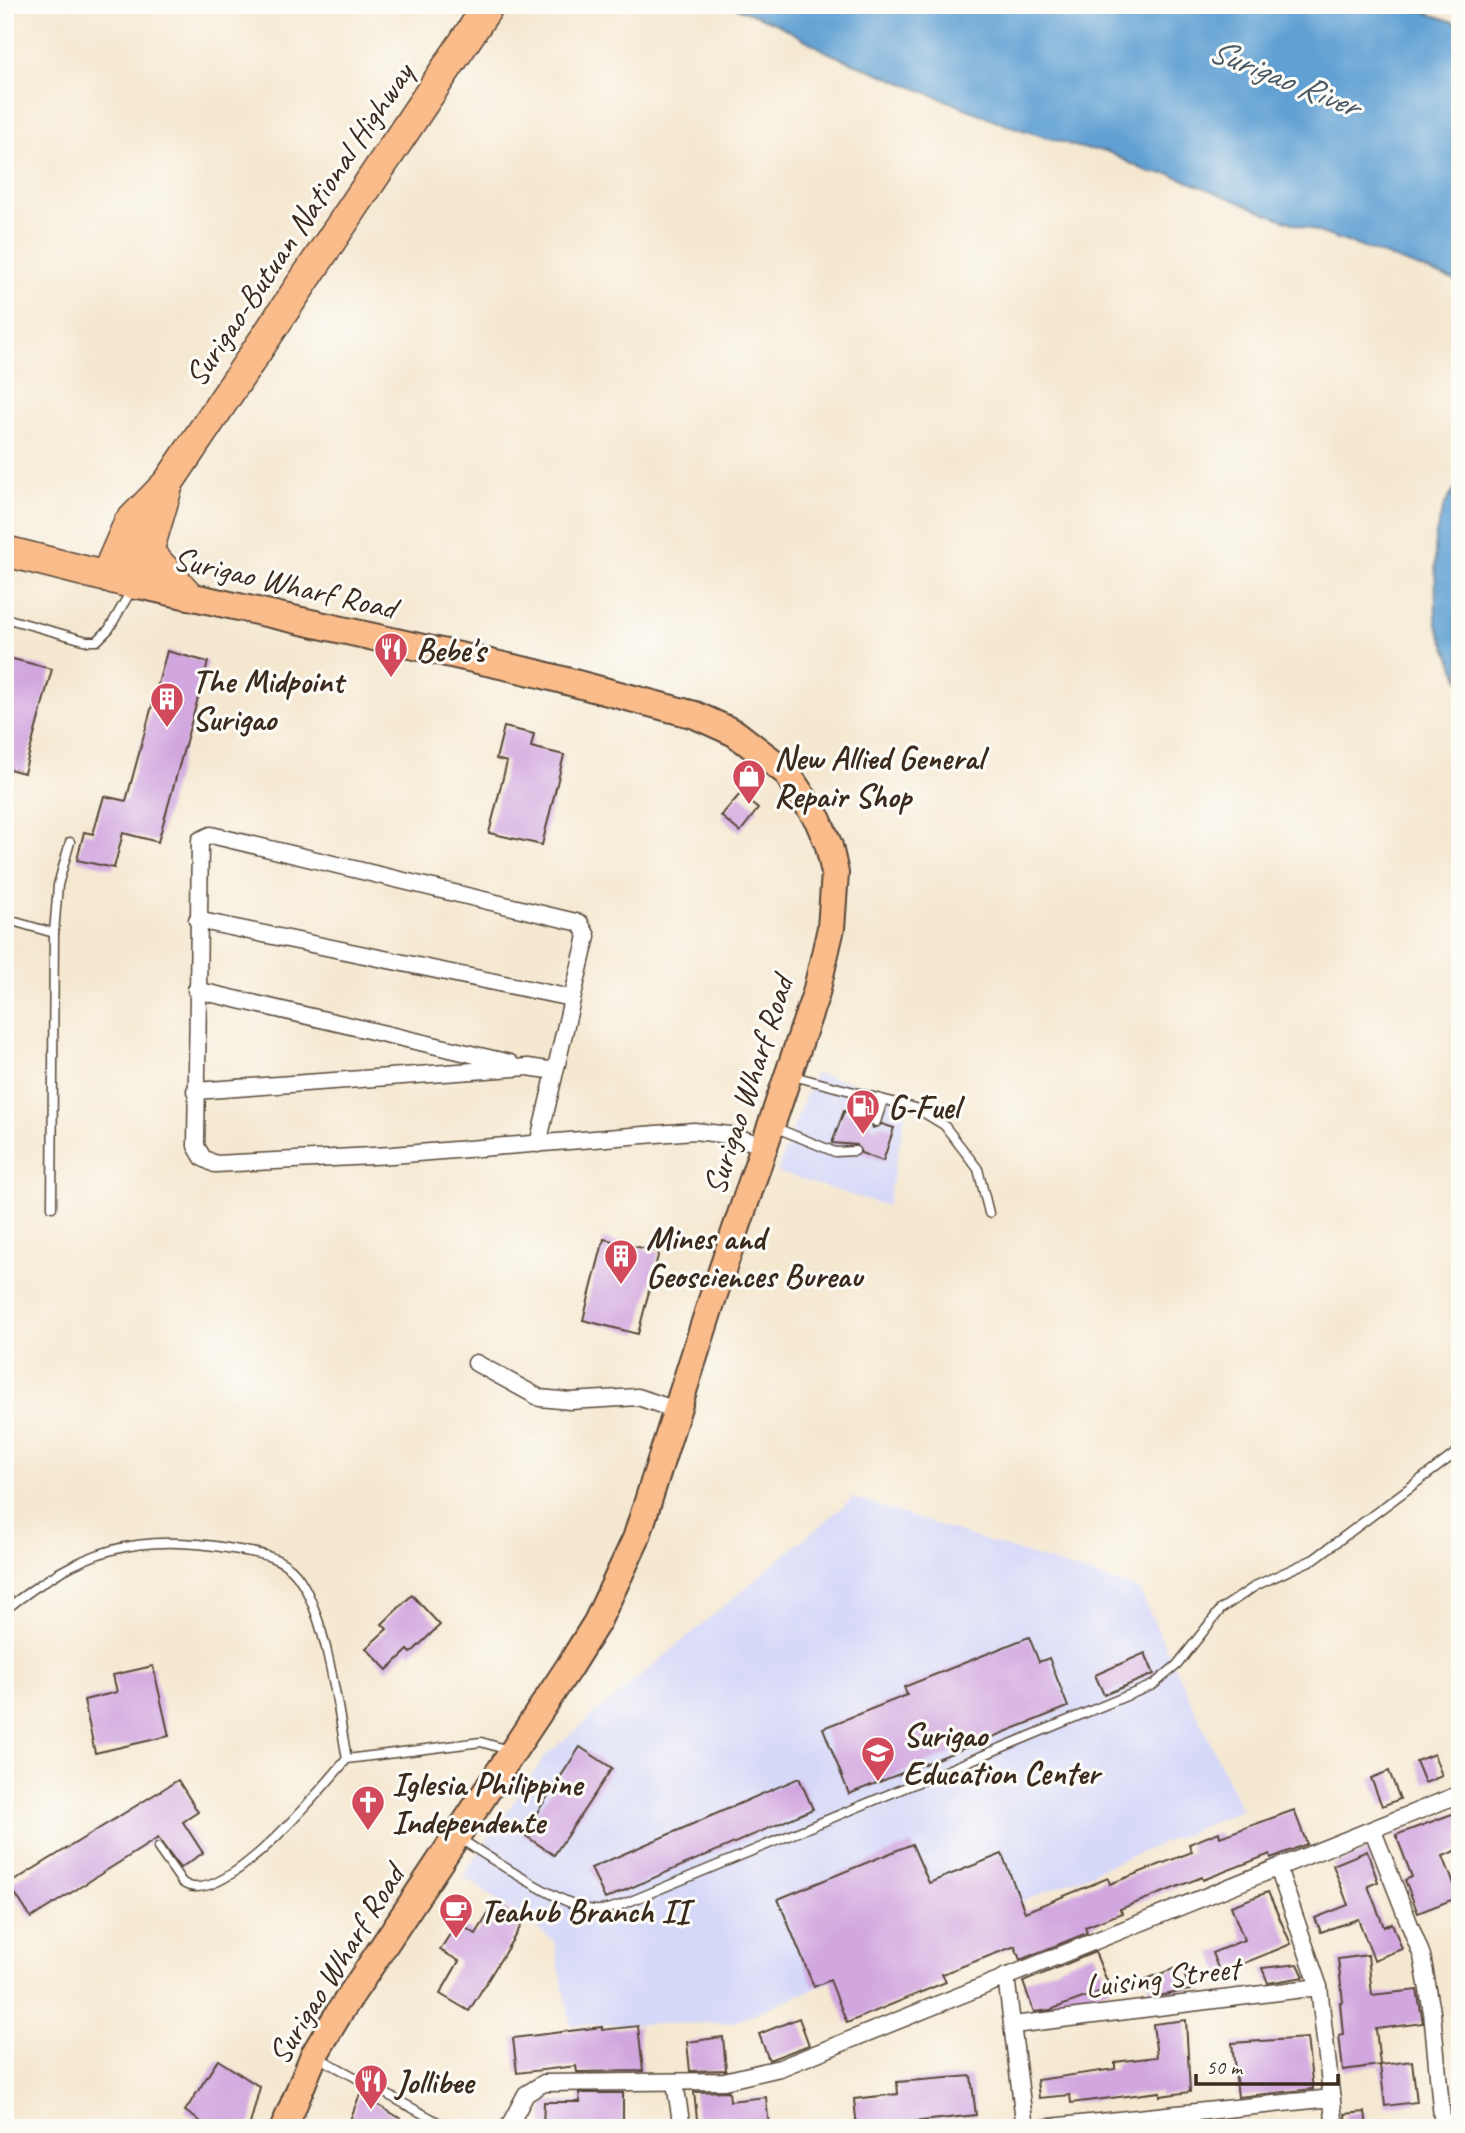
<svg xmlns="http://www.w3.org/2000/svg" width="1465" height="2133" viewBox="0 0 1465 2133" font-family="Caveat,sans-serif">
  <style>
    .built { fill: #d6d8f8 }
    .water { fill: #60a0d3; stroke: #4e6578; stroke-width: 2 }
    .building { fill: #d2a7df }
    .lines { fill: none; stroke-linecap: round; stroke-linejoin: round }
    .lane-casing { stroke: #574639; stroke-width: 11 }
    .street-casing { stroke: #574639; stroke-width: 19 }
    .primary-casing { stroke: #574639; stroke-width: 30 }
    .highway-casing { stroke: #574639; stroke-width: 33 }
    .lane { stroke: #fff; stroke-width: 8 }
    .street { stroke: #fff; stroke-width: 16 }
    .primary { stroke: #fabc8b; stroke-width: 26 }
    .highway { stroke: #fabc8b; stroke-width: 30 }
    .labels { text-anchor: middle; stroke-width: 6; stroke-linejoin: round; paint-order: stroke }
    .street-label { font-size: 33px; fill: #3b2a1e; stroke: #fdfcf7 }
    .poi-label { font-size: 33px; font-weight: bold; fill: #3b2a1e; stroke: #fdfcf7; text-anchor: start }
    .water-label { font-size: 35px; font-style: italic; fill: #4a5966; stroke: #fdfcf7 }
  </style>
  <rect width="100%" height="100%" fill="#fdfcf7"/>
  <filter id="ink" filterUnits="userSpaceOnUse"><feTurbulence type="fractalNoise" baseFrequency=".0143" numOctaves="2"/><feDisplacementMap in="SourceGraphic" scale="14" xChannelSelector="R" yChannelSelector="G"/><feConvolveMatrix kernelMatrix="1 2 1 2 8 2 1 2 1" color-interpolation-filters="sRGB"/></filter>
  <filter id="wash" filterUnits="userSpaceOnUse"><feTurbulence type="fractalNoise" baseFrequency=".00686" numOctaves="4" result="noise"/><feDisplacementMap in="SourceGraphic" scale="28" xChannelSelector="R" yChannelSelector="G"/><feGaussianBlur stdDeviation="1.57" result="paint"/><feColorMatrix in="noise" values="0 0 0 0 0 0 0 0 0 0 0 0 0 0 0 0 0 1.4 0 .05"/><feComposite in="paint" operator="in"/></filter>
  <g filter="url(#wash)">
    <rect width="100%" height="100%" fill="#f5e8d1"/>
    <g class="built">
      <polygon points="814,1073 909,1096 887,1206 777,1172"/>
      <polygon points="853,1498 1139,1590 1242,1810 732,2023 571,2025 554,1941 463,1876 546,1755"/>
    </g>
    <g class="water">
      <polygon points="729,5 1403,5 1460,24 1460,282 1276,217 1170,174 1150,173 1106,151 1081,148 1007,125 829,53 777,24"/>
      <polygon points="1460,480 1460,680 1436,623 1435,537 1444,506"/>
    </g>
    <g id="blocks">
      <g class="building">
        <polygon points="167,651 208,662 158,842 123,833 114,868 77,860 84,832 93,834 104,796 126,801"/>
        <polygon points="5,657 52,669 24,773 5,768"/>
        <polygon points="504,727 534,734 531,747 564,755 542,845 489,833 507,762 496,759"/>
        <polygon points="740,794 758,809 740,832 721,816"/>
        <polygon points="844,1111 870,1120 873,1128 882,1124 894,1128 883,1161 861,1153 857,1145 832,1143"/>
        <polygon points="604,1239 659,1252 638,1334 583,1320"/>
        <polygon points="412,1595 440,1625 411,1653 408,1650 387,1670 366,1648 387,1629 382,1624"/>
        <polygon points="1029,1637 1039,1662 1049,1658 1068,1707 849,1794 823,1728 907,1695 904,1687"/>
        <polygon points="1145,1653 1154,1674 1104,1695 1095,1675"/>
        <polygon points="153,1666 169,1736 95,1753 84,1700 117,1692 113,1675"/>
        <polygon points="580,1747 612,1768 554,1855 523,1834"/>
        <polygon points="1434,1754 1442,1776 1425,1783 1416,1761"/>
        <polygon points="1389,1771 1400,1799 1382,1806 1371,1778"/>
        <polygon points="799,1778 813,1809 605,1899 591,1868"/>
        <polygon points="178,1780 198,1812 183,1822 203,1853 180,1868 158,1838 31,1918 9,1884"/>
        <polygon points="1294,1810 1307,1844 1271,1858 1270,1854 1203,1880 1202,1877 1120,1909 1122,1913 1085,1927 1087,1933 1020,1960 1015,1946 942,1974 946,1982 847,2023 830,1980 814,1987 778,1899 912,1844 929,1883 1002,1854 1025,1912 1108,1878 1110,1884 1192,1852 1189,1844 1219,1832 1220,1837"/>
        <polygon points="1460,1811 1460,1849 1443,1856 1459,1897 1418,1913 1405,1880 1412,1877 1396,1835"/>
        <polygon points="1367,1851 1378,1882 1368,1886 1384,1927 1392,1923 1402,1949 1374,1960 1358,1919 1321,1932 1315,1918 1348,1905 1333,1865"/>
        <polygon points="1268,1892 1291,1944 1220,1973 1212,1953 1244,1940 1231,1906"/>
        <polygon points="495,1903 524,1921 469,2011 440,1994 459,1961 440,1950 457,1923 476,1934"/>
        <polygon points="1095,1952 1110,1988 1050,2010 1034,2012 1023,1982"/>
        <polygon points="1368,1955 1372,1995 1417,1990 1423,2023 1376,2029 1380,2065 1343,2070 1339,2035 1343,2034 1340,2003 1343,2002 1338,1959"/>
        <polygon points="1298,1964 1304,1977 1268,1983 1262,1968"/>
        <polygon points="1181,1966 1190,1990 1153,1997 1146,1979"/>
        <polygon points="799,2018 809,2045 769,2060 759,2034"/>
        <polygon points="1186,2020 1190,2092 1160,2096 1160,2092 1071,2103 1070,2095 1039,2098 1037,2080 1115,2069 1115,2062 1157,2057 1153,2024"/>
        <polygon points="638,2026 643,2071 577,2072 576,2066 517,2073 513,2038 602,2027 602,2030"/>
        <polygon points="723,2037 726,2070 690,2071 687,2042"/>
        <polygon points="1307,2038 1313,2089 1238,2097 1232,2043"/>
        <polygon points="218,2060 260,2087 249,2128 210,2128 185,2111"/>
        <polygon points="1412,2061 1417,2102 1385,2106 1380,2065"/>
        <polygon points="971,2076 976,2115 857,2128 854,2099 898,2094 897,2082"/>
        <polygon points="729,2091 730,2101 766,2097 769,2128 698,2128 694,2092"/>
        <polygon points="579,2093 623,2093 623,2128 543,2128 544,2102 580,2102"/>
        <polygon points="360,2094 416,2128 347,2128"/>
        <polygon points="1365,2112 1367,2128 1346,2128 1345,2114"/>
      </g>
    </g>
  </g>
  <g filter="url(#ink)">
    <use href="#blocks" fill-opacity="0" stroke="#574639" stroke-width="2"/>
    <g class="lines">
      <g class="lane-casing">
        <g id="lane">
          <polyline points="5,618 87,641 97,641 109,629 132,589"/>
          <polyline points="5,919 54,933"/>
          <polyline points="793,1076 916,1108 944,1125 978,1169 989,1213"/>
          <polyline points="876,1122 883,1100"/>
          <polyline points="774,1127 835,1152 855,1151"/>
          <polyline points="52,1207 54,933 58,885 70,842"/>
          <path d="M5,1610C81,1550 136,1531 233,1549C256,1553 280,1555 296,1574C326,1612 338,1710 347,1759"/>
          <path d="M459,1838C487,1856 563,1907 594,1910C605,1911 616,1907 626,1903L1153,1685L1177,1665L1221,1609L1257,1585L1314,1559L1460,1450"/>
          <path d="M158,1848L182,1882C221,1914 324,1785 347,1759L481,1742L508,1750"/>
          <polyline points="316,2056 449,2128"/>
        </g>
      </g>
      <g class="street-casing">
        <g id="street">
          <polyline points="197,920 571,998"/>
          <polyline points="196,990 510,1063"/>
          <polyline points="195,1091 528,1067 555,1071"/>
          <polyline points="538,1144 587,936 580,923 211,835 200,840 196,1146 203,1158 215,1164 392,1155 694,1131 730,1135 764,1146"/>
          <polyline points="476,1363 540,1398 570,1401 638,1397 676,1410"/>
          <polyline points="1373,1831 1422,1956 1432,2012 1443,2128"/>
          <polyline points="1278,1868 1319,1987 1335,2128"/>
          <polyline points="1006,1976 1025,2128"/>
          <polyline points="1013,2025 1319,1987"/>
          <polyline points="675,2083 682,2128"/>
          <polyline points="508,2128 526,2094 544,2083 724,2081 780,2068 1460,1794"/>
          <polyline points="1041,2128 1332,2098"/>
        </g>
      </g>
      <g class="primary-casing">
        <polyline id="primary" points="135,584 536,673 695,715 735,733 786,772 818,820 829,846 835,873 831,928 816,993 712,1300 636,1539 597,1622 569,1667 339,2013 314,2055 284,2128"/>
      </g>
      <g class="highway-casing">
        <g id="highway">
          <polyline points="5,551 135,584 148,552 168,484"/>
          <polyline points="148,552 186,593"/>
          <polyline points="106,576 129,523 168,483 489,5"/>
        </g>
      </g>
      <use href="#lane" class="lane"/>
      <use href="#street" class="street"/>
      <use href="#primary" class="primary"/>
      <use href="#highway" class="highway"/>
    </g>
  </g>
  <defs>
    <g id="restaurant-pin" transform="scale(1.75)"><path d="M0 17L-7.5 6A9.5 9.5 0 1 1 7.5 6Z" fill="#d1495b" stroke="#fdfcf7"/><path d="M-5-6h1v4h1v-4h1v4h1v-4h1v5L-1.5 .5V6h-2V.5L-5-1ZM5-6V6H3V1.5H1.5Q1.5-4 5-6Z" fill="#fff"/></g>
    <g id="building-pin" transform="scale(1.75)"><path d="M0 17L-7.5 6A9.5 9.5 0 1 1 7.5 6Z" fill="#d1495b" stroke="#fdfcf7"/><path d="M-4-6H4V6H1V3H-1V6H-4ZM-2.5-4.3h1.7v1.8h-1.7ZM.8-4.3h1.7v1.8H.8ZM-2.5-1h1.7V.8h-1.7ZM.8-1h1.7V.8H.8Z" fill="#fff"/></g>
    <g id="shop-pin" transform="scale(1.75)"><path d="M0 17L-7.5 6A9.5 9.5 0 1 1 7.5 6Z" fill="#d1495b" stroke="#fdfcf7"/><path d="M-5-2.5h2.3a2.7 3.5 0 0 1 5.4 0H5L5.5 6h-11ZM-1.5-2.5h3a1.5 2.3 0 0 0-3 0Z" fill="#fff"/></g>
    <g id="fuel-pin" transform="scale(1.75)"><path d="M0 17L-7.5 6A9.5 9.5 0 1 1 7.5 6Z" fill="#d1495b" stroke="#fdfcf7"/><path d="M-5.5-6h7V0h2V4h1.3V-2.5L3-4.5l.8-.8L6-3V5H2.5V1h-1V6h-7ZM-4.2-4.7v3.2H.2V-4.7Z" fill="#fff"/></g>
    <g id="university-pin" transform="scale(1.75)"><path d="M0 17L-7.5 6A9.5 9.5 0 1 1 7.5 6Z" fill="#d1495b" stroke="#fdfcf7"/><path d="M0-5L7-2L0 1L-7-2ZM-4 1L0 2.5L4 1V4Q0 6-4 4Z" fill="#fff"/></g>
    <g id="church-pin" transform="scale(1.75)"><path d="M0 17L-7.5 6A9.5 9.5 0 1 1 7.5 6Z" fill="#d1495b" stroke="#fdfcf7"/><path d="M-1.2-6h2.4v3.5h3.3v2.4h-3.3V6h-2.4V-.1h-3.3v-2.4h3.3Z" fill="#fff"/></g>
    <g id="cafe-pin" transform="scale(1.75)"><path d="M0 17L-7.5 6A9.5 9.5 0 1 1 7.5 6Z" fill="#d1495b" stroke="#fdfcf7"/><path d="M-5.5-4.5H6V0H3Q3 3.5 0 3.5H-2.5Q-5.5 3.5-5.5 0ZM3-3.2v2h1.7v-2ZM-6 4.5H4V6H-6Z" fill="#fff"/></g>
  </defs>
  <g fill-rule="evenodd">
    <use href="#restaurant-pin" x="391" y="649"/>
    <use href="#building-pin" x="167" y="699"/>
    <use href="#shop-pin" x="749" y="776"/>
    <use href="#fuel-pin" x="863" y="1106"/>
    <use href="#building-pin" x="621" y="1256"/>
    <use href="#university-pin" x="878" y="1753"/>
    <use href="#church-pin" x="368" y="1802"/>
    <use href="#cafe-pin" x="456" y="1910"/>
    <use href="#restaurant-pin" x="371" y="2081"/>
  </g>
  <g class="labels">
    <g class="street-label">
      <text transform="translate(298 224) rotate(-56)" y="12">Surigao-Butuan National Highway</text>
      <text transform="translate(285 582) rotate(13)" y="12">Surigao Wharf Road</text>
      <text transform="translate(747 1085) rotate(-72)" y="12">Surigao Wharf Road</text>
      <text transform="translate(335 1964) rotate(-58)" y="12">Surigao Wharf Road</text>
      <text transform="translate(1162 1976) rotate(-7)" y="12">Luising Street</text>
    </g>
    <g class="poi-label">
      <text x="416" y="661">Bebe's</text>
      <text x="192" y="692">The Midpoint<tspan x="192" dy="38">Surigao</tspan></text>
      <text x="774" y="769">New Allied General<tspan x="774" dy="38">Repair Shop</tspan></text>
      <text x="888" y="1118">G-Fuel</text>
      <text x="646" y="1249">Mines and<tspan x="646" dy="38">Geosciences Bureau</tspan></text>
      <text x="903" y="1746">Surigao<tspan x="903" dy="38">Education Center</tspan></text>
      <text x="392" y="1795">Iglesia Philippine<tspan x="392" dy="38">Independente</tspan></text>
      <text x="480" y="1922">Teahub Branch II</text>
      <text x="396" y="2093">Jollibee</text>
    </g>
    <g class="water-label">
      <text transform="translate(1284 77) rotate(22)" y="12">Surigao River</text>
    </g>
  </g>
  <rect width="1465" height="2133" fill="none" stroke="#fdfcf7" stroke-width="28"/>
  <path d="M1196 2074v10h142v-10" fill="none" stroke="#3b2a1e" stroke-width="3.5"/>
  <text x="1206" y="2074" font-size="21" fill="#3b2a1e" stroke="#fdfcf7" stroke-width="5" paint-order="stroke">50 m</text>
</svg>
